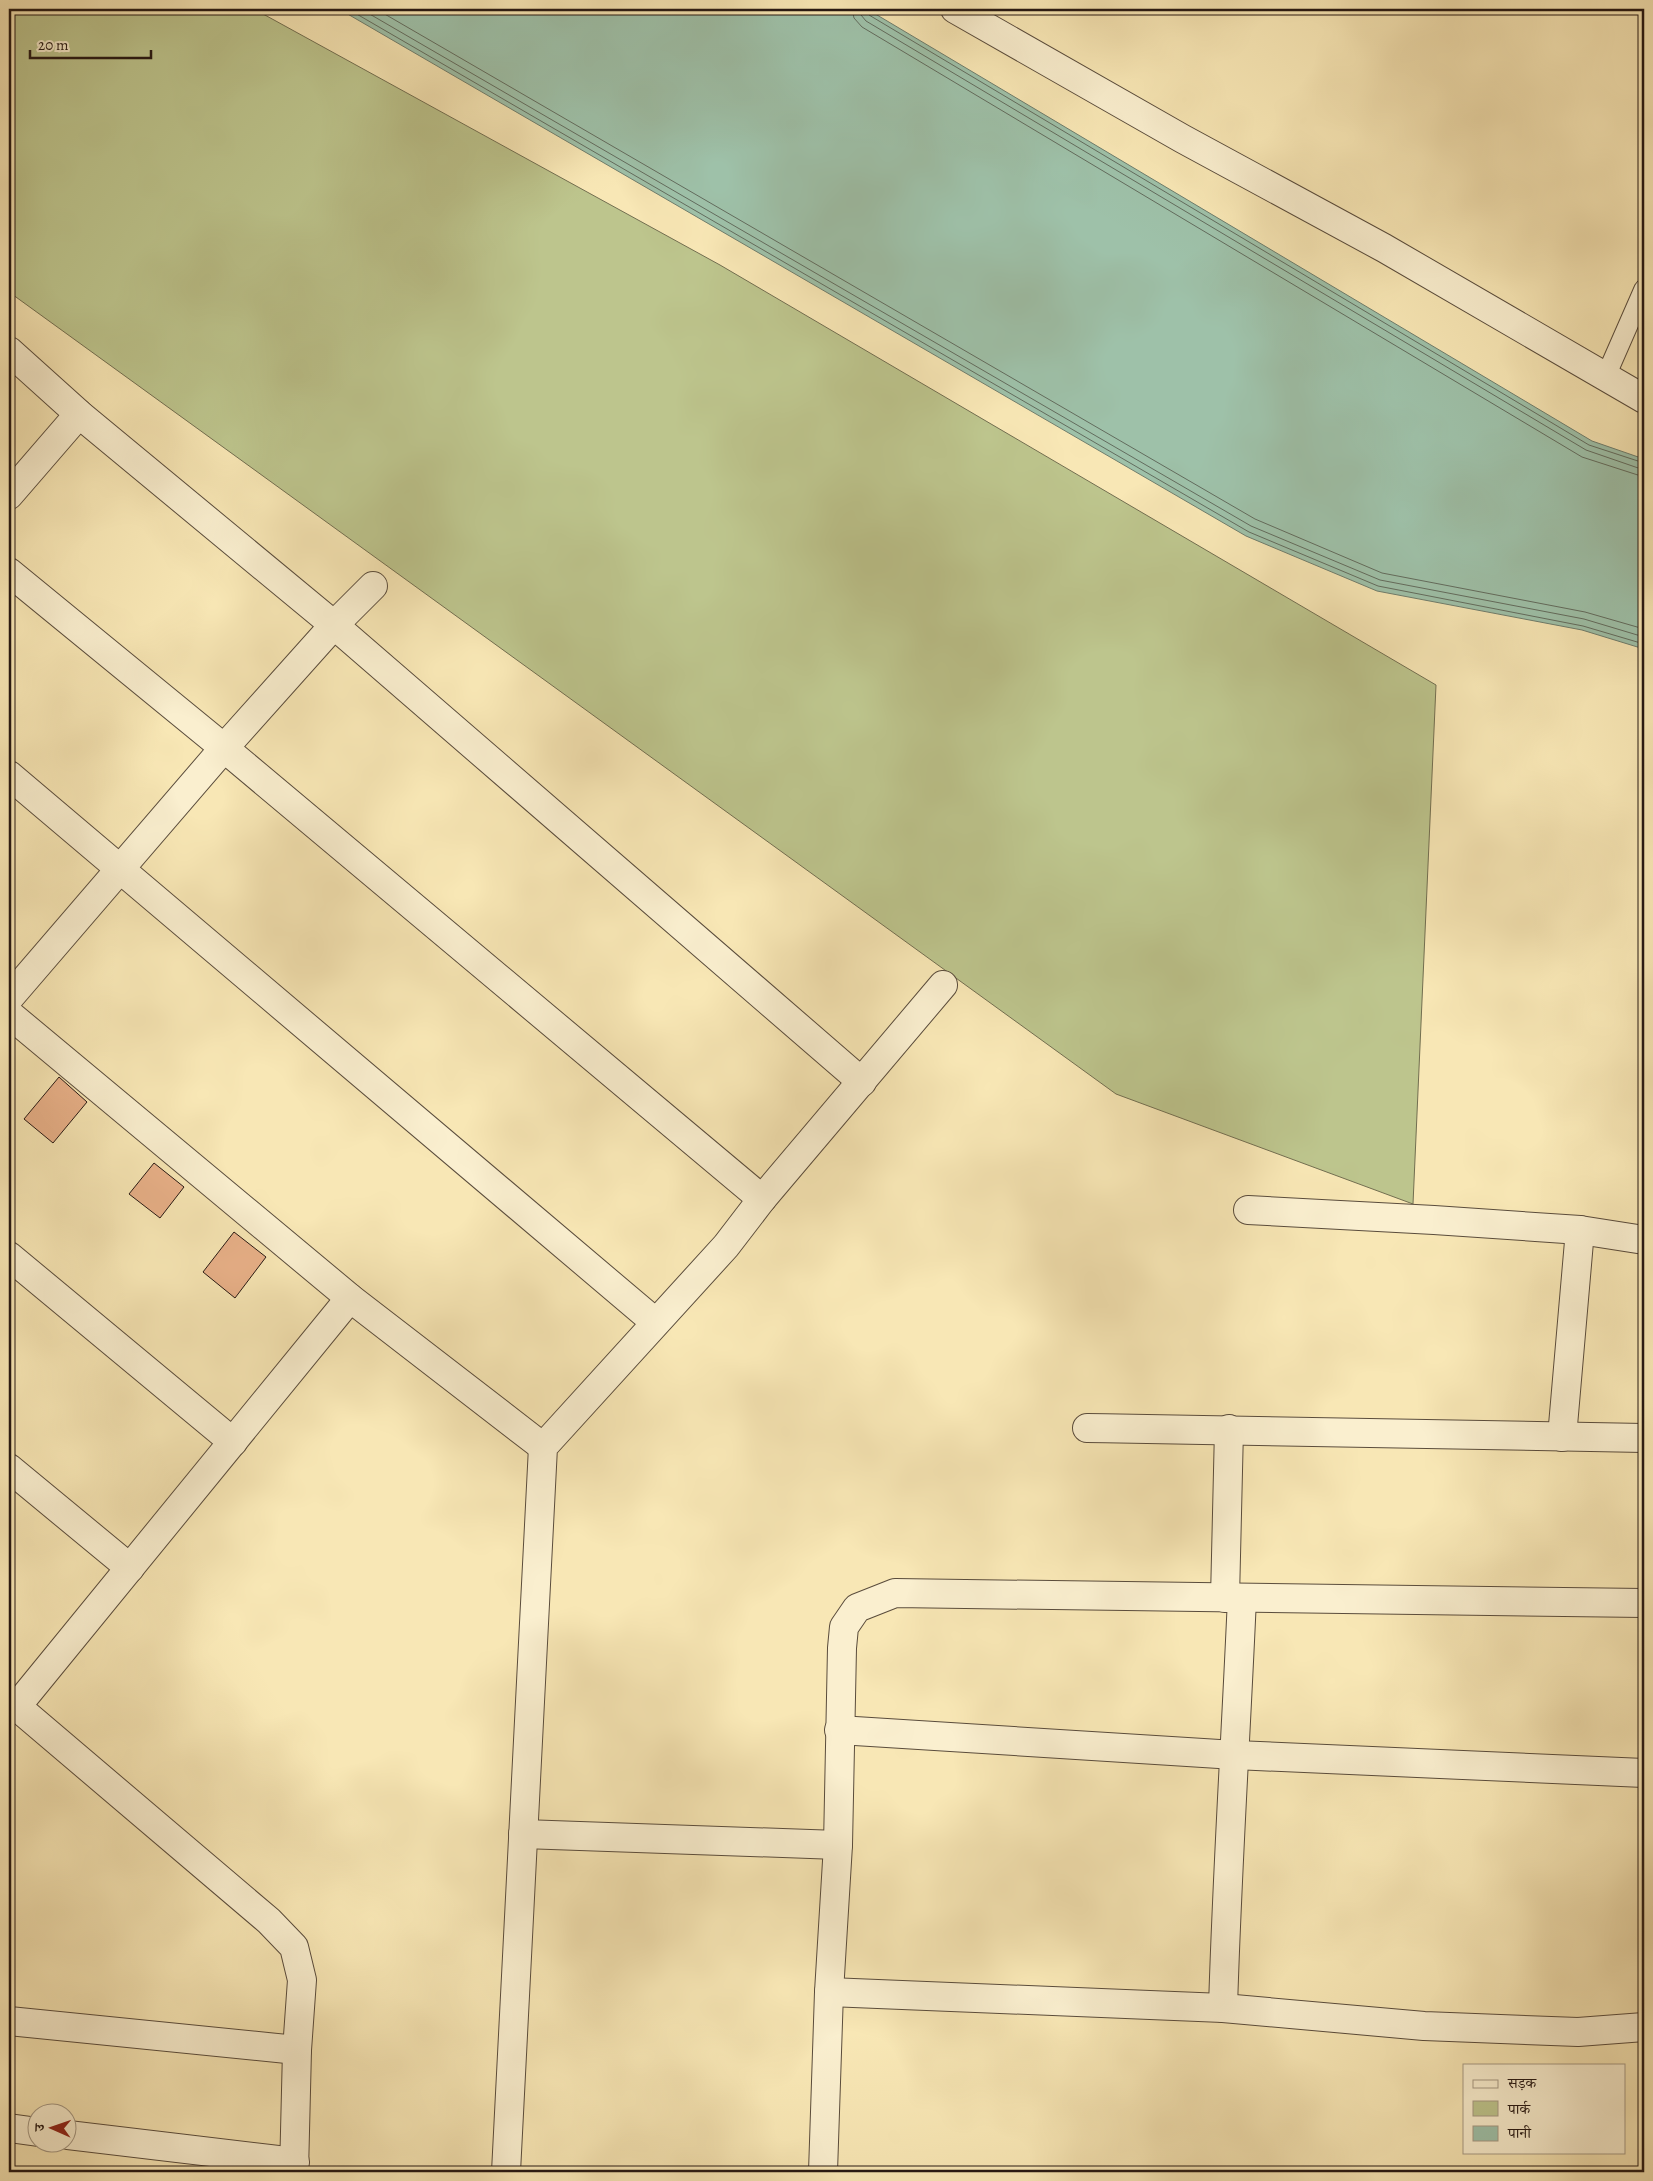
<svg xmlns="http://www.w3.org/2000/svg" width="1653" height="2181" viewBox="0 0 1653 2181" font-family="Alegreya,'Noto Serif Devanagari',serif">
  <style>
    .green { fill: #bdc58d; stroke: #726e50 }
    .water { fill: #9ec1a9; stroke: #6e7d6d }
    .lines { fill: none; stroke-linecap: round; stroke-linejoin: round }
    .shore { stroke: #626c5e; stroke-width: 1 }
    .building { fill: #e9b189; stroke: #261813 }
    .service-casing { stroke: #5a4c3c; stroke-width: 21 }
    .minor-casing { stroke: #5a4c3c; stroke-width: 30 }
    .service { stroke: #faefcf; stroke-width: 19 }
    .minor { stroke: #faefcf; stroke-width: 28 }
  </style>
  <rect width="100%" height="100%" fill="#f8e7b5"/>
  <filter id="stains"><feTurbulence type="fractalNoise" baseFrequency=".004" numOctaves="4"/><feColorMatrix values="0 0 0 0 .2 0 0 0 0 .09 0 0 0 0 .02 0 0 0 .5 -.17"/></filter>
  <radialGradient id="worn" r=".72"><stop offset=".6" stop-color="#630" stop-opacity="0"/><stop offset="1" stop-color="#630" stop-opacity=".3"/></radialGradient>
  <polygon class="green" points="9,9 254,9 720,265 1436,685 1413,1204 1116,1094 9,292"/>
  <polygon class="water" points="339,9 867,9 1592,441 1644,459 1644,649 1582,630 1377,591 1246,536"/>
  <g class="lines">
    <g class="shore">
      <polyline points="348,9 1249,532 1378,586 1583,626 1644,644"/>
      <polyline points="361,9 1251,526 1380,580 1584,619 1644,637"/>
      <polyline points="376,9 1255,519 1382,573 1585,612 1644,629"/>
      <polyline points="852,9 854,18 862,27 1582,457 1644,477"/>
      <polyline points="860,9 861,15 866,21 1586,450 1644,470"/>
      <polyline points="866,9 869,15 1589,445 1644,463"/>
    </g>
  </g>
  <g class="building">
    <polygon points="59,1077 87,1102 53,1143 24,1119"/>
    <polygon points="154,1163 184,1187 160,1218 129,1194"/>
    <polygon points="234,1232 266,1257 235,1298 203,1272"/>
  </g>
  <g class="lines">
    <g class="service-casing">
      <polyline id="service" points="1605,378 1644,289"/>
    </g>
    <g class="minor-casing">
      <g id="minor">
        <polyline points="955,9 1183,139 1384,248 1644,399"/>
        <polyline points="9,351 79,414 334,625 862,1082"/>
        <polyline points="9,495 79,414"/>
        <polyline points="9,572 224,748 762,1199"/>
        <polyline points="9,775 655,1322"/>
        <polyline points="9,998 224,748 334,625 373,586"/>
        <polyline points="9,1014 350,1298 543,1447"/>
        <polyline points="1248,1210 1434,1220 1580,1230 1644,1240"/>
        <polyline points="9,1256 233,1442"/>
        <path d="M1087,1428C1273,1430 1459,1435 1644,1438"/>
        <polyline points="1562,1437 1580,1230"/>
        <polyline points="9,1468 130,1568"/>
        <polyline points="1225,1598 1229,1429"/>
        <polyline points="9,1700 269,1921 294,1947 302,1980 297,2050 294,2172"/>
        <polyline points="17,1706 350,1298"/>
        <polyline points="839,1730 1235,1755 1644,1773"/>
        <polyline points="523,1834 838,1845"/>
        <polyline points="829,1992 1223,2008 1424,2026 1578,2032 1644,2027"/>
        <path d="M1223,2008C1227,1871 1236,1735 1242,1598"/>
        <polyline points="9,2021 297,2050"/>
        <polyline points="9,2128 38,2132"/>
        <polyline points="68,2135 295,2162"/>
        <polyline points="506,2172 543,1447 726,1246 762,1199 943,985"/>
        <polyline points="823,2172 829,1992 838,1845 842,1648 844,1627 857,1608 895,1593 1644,1603"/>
      </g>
    </g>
    <use href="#service" class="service"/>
    <use href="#minor" class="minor"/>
  </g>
  <rect width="1653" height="2181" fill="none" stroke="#f8e7b5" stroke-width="30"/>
  <rect x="10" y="10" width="1633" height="2161" fill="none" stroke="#261813" stroke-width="2.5"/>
  <rect x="15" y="15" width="1623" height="2151" fill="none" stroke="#261813"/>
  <rect x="1463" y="2064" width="162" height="90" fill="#faefcf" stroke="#a59984"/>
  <rect x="1473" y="2080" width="25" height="8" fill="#faefcf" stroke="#a59984"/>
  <text x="1508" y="2088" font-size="15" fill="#261813">सड़क</text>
  <rect x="1473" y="2101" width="25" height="15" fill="#bdc58d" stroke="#a59984"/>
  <text x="1508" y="2114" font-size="15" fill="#261813">पार्क</text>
  <rect x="1473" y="2126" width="25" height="15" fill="#9ec1a9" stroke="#a59984"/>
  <text x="1508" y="2138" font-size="15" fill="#261813">पानी</text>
  <g transform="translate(52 2128) rotate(272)"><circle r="24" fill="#faefcf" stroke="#a59984"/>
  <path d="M0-4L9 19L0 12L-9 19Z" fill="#8f2418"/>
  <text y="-8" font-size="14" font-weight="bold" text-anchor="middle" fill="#261813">उ</text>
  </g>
  <path d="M30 50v8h121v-8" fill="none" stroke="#261813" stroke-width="2.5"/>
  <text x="38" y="50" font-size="15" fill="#261813" stroke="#faefcf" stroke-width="4" paint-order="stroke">20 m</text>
  <rect width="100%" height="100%" filter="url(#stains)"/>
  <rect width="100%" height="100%" fill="url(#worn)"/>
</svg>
